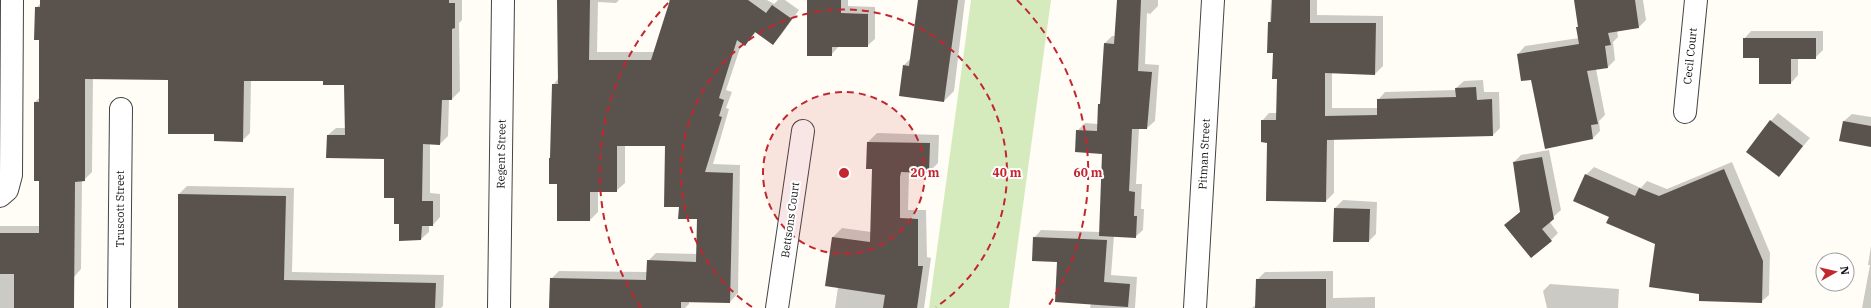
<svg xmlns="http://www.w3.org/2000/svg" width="1871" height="308" viewBox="0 0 1871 308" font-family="'IBM Plex Serif',serif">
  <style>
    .green { fill: #d5ebbd }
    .shadow { fill: #0003 }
    .building { fill: #5a524d }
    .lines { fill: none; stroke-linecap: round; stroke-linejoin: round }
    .street-casing { stroke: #444; stroke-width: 24 }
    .street { stroke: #fff; stroke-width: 22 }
    .ring { fill: none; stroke: #c4262e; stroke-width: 2; stroke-dasharray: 7 5 }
    .labels { text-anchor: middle; stroke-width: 4; stroke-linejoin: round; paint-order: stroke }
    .street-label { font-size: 11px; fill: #111; stroke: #fff }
    .centre { fill: #c4262e; stroke: #fff; stroke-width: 2 }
    .ring-label { font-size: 12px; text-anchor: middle; font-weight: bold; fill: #c4262e; stroke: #fff; stroke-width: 4; stroke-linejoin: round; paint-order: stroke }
  </style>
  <rect width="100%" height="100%" fill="#fffdf5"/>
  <polygon class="green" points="971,0 1051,0 1009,308 929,308"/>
  <g class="shadow">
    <polygon points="41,0 462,0 462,20 459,23 460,91 452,99 449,99 448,136 440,144 430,144 430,193 440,194 440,217 433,225 429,225 429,232 421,239 400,223 385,158 328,135 336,128 346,128 345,84 324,80 251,80 250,133 242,141 215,133 169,79 93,78 92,172 84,180 82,180 81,269 74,277 70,308 0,308 0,226 40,226 40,180 35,102 40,97 40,39 36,8 41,3"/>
    <polygon points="558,0 619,0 616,3 598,2 597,52 655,52 670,3 668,0 767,0 774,4 778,0 785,0 799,10 781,35 773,44 756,32 745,44 742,42 726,90 732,92 726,108 729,109 713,164 740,165 738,293 730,302 689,301 689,304 685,308 550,308 551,279 559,271 647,272 648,261 656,253 698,254 698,218 680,206 666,145 625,145 625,183 616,191 598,191 598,212 590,220 558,183 553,85 558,79"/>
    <polygon points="808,0 848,0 848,6 875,7 875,39 867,46 839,46 831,55"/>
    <polygon points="919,0 965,0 954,91 944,101 904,65 911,58"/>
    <polygon points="1118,0 1158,0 1158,6 1150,14 1147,13 1145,64 1159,65 1155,121 1147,128 1139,128 1136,184 1142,184 1141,209 1144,209 1143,230 1135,237 1114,236 1111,275 1137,277 1135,308 1090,308 1091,303 1058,262 1034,238 1041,230 1100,232 1103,153 1077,131 1085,123 1098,124 1099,105 1101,102 1105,43 1112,36 1116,36"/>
    <polygon points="1271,0 1317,0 1317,15 1383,16 1383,66 1375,74 1332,72 1332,108 1378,108 1378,100 1385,92 1456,90 1456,88 1464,81 1483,80 1484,92 1499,92 1500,128 1493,135 1334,139 1334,193 1326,201 1267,200 1268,142 1262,121 1269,113 1277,113 1278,78 1274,52 1268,52"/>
    <polygon points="1575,0 1643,0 1646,20 1639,27 1617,31 1618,37 1613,42 1615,60 1608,67 1596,69 1605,115 1599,121 1600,131 1593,138 1532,79 1518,54 1525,46 1579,38 1577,28 1579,26"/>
    <polygon points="1751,31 1823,31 1823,50 1815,58 1798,58 1798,75 1791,83 1760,57 1744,39"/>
    <polygon points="1778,113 1810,138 1778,176 1771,121"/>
    <polygon points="1852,114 1871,117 1871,146 1844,121"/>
    <polygon points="877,133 939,135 938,163 929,172 909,172 908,210 926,210 927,257 931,258 924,308 835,308 838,287 826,286 833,237 842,228 871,232 873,168 868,142"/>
    <polygon points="1549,150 1561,210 1549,221 1558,233 1551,240 1506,225 1521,211 1514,162 1521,155"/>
    <polygon points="1732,162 1770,253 1769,295 1761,302 1700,293 1656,244 1611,216 1586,175 1594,167 1641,188 1647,181 1667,189"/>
    <polygon points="187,186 294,188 292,272 444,275 443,306 441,308 179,308 179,194"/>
    <polygon points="1343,200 1377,202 1376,234 1369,241 1334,241 1335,208"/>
    <polygon points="1871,246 1871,308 1862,308 1870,265 1868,265"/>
    <polygon points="1333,271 1333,298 1375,297 1375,308 1252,308 1257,304 1257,280 1265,272"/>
    <polygon points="1550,284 1619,289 1618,308 1547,308 1543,291"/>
  </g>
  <g class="building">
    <polygon points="40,0 449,0 449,3 455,3 455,28 452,29 452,100 442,100 440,145 423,144 422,201 433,201 433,226 422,226 421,240 399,241 399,224 394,224 394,198 384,198 384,159 326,158 327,135 345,135 344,85 323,85 323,81 244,81 243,142 214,141 214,134 168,134 168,80 85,79 85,181 75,182 74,308 14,308 14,274 0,274 0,233 39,233 39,181 34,181 34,102 39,102 39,40 34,40 35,7 40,7"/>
    <polygon points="557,0 590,0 589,60 651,60 670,0 748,0 766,13 772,5 792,19 773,45 755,32 745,46 737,40 719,98 724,100 719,116 722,117 705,172 733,173 730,303 681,302 681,308 549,308 550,278 646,280 647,260 696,262 697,219 678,219 679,207 664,207 665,146 617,146 617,192 590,192 590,221 557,221 557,184 549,184 549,158 550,158 552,84 558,84"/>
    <polygon points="807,0 841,0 841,13 868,14 868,47 832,47 832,56 807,56"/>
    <polygon points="918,0 958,0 944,102 899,96 903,65 909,66"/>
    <polygon points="1117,0 1141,0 1138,71 1152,72 1147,129 1132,129 1129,191 1135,192 1134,216 1137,216 1136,238 1099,236 1102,154 1075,152 1076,130 1097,131 1098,104 1100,104 1104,43 1114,44"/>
    <polygon points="1272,0 1310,0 1310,23 1376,23 1375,75 1325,73 1325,116 1377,115 1377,99 1456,97 1455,88 1476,87 1477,100 1492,99 1493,136 1327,140 1326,202 1266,201 1267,143 1261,142 1261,120 1276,120 1277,79 1272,79 1273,53 1267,53 1268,22 1271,22"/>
    <polygon points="1574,0 1635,0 1639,28 1608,33 1611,45 1605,46 1608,68 1587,71 1598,124 1591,125 1593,139 1545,149 1531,80 1521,81 1517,54 1579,44 1576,27 1578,27"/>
    <polygon points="1743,38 1816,38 1816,59 1791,59 1791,84 1759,84 1759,58 1743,58"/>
    <polygon points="1770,120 1803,146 1779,177 1746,152"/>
    <polygon points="1843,121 1871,126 1871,147 1839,141"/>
    <polygon points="867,142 930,143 929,173 901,172 900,177 900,218 918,219 918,266 923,266 917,308 883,308 885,295 825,286 832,237 870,242 872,169 866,169"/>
    <polygon points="1542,157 1554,219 1542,229 1552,241 1531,258 1504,225 1520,212 1513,162"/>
    <polygon points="1724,169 1763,261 1762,303 1699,301 1699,294 1649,287 1655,244 1606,223 1609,217 1573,201 1585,174 1635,196 1639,188 1659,196"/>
    <polygon points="178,194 286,196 284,280 436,283 435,308 178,308"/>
    <polygon points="1334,208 1370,209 1369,242 1333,242"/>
    <polygon points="1033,237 1107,240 1104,282 1130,284 1128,307 1055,302 1057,262 1032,261"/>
    <polygon points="1256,279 1326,279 1326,308 1255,308"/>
  </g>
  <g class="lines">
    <g class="street-casing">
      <g id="street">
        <polyline points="1685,112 1696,0"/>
        <polyline points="0,196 7,190 11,175 12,0"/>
        <polyline points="119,308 121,109"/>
        <polyline points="499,308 503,0"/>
        <polyline points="777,308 803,131"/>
        <polyline points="1195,308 1213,0"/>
      </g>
    </g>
    <use href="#street" class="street"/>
  </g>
  <circle cx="844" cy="173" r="81" fill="#c4262e" fill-opacity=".12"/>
  <g class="ring">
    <circle cx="844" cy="173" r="81"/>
    <path d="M752 307A163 163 0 1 1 936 307"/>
    <path d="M641 308A244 244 0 0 1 671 0M1017 0A244 244 0 0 1 1047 308"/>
  </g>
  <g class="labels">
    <g class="street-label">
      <text transform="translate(1690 56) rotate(-84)" y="4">Cecil Court</text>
      <text transform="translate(501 154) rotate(-89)" y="4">Regent Street</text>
      <text transform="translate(1204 154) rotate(-87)" y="4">Pitman Street</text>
      <text transform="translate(120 209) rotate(-90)" y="4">Truscott Street</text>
      <text transform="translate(790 220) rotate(-82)" y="4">Bettsons Court</text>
    </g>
  </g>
  <circle cx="844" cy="173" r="6" class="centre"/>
  <g class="ring-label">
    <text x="925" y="177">20 m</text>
    <text x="1007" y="177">40 m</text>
    <text x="1088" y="177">60 m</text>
  </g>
  <g transform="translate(1835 272) rotate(82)"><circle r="19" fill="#ffffff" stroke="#a0a0a0"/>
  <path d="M0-3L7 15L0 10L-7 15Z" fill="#c4262e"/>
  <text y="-6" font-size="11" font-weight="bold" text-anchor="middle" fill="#111111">N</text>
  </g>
</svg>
